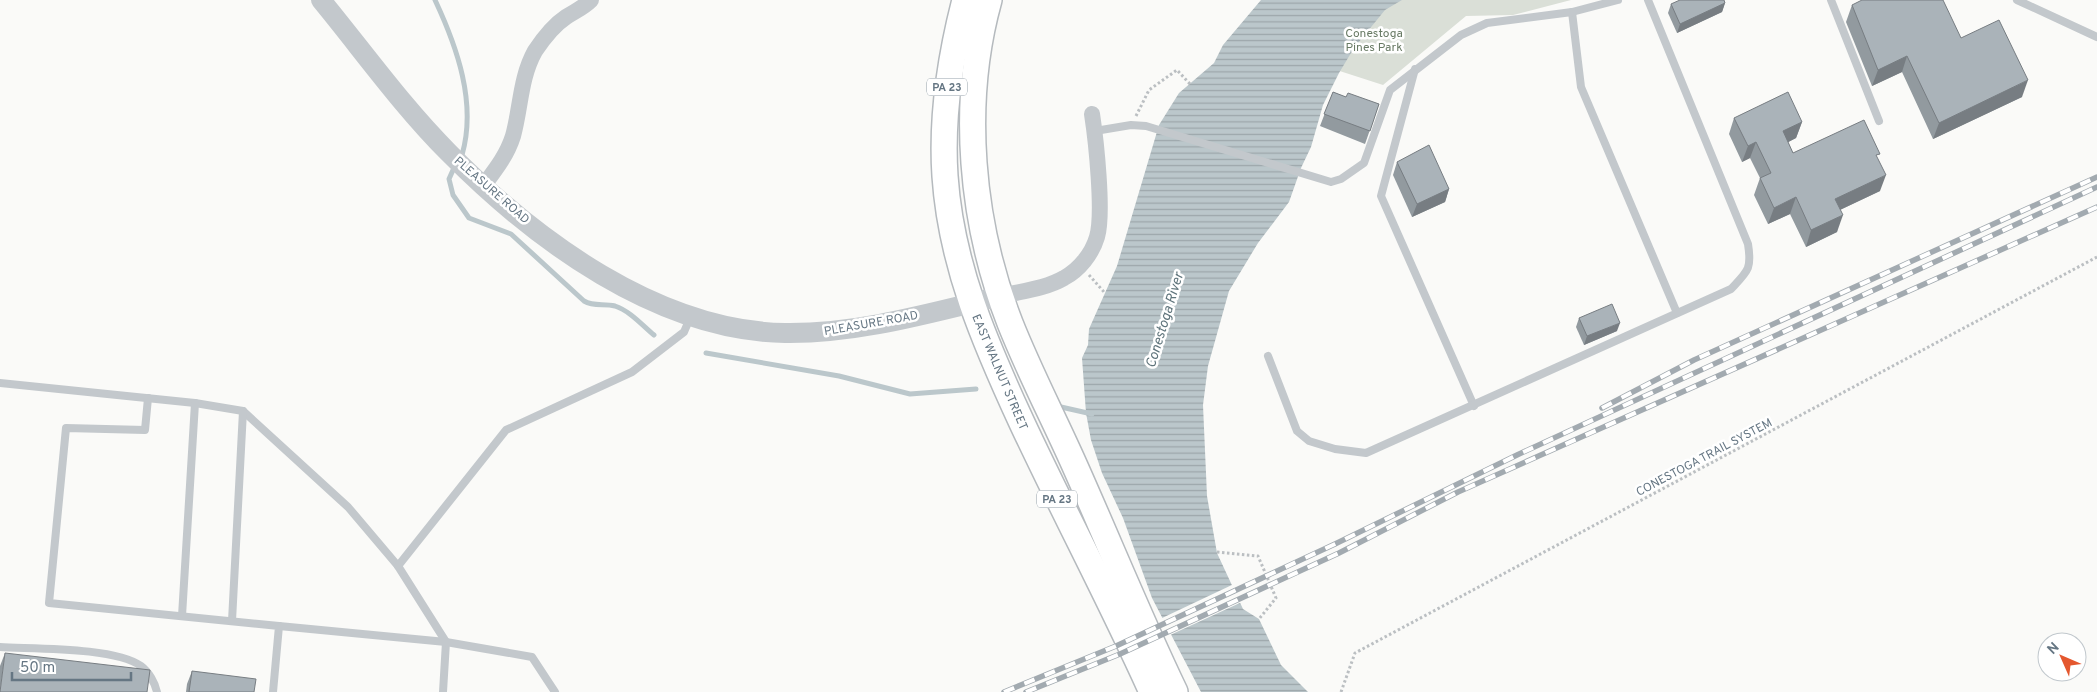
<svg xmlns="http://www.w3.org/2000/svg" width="2097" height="692" viewBox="0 0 2097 692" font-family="Overpass,sans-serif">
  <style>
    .green { fill: #dadfd7 }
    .water { fill: url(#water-rules) }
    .pier { fill: #fafaf8 }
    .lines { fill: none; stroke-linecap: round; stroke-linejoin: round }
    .stream { stroke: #bbc7cb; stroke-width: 5 }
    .primary-casing { stroke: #b5babe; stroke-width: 28 }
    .path { stroke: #bbbfc2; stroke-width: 3; stroke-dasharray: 2.5 2.5; stroke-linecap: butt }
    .service { stroke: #c3c8cc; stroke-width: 8 }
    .minor { stroke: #c3c8cc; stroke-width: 16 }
    .tertiary { stroke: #c3c8cc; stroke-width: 20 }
    .primary { stroke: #fff; stroke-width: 25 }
    .rail-casing { stroke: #a2aab0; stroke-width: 5.5 }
    .rail { stroke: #fff; stroke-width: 4; stroke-dasharray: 11; stroke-linecap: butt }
    .wall { fill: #929a9f }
    .shaded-wall { fill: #777d82 }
    .building { fill: #aab3b9; stroke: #777d82 }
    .labels { text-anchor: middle; stroke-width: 5; stroke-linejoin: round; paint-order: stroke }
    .shield { fill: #fff; stroke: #939fa8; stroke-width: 1 }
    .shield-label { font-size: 11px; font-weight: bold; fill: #657683 }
    .park-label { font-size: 12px; fill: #687a64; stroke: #fff }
    .street-label { font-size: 12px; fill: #657683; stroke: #fff }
    .water-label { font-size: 14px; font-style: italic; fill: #60757c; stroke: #fff }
  </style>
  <defs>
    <pattern id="water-rules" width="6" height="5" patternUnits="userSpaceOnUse" patternTransform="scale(1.25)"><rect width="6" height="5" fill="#bbc7cb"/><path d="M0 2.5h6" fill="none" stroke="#9ca6aa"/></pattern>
  </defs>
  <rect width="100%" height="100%" fill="#fafaf8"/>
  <polygon class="green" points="1341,0 1571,0 1513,15 1466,16 1383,85 1287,54"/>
  <polygon class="water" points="1261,0 1402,0 1385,10 1354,48 1339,73 1323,105 1311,147 1301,168 1289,202 1258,243 1229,291 1208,366 1203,405 1207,496 1217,553 1243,609 1259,619 1281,665 1308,692 1201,692 1152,598 1123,518 1102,473 1091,440 1086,413 1082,358 1088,345 1089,329 1117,266 1159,125 1179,93 1214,63 1223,45"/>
  <polygon class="pier" points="1234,584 1242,602 1168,636 1160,619"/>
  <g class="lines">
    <g class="stream">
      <path d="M435,0C457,47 477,103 462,155"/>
      <path d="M453,170L449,179L453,195L469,218L511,234L584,301C594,307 604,303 615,306C630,311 642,325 654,335"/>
      <polyline points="706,353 839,376 910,394 976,389"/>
      <polyline points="1061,407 1092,414"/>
    </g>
    <g class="primary-casing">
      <g id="primary">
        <path d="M965,0C950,58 941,116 945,176C951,265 985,343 1022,423C1064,513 1111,601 1152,692"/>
        <path d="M989,0C960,104 971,223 1010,323C1029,371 1053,417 1074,464C1108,540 1139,617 1175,692"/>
      </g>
    </g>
    <g class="path">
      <polyline points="1136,116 1149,90 1177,70 1190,84"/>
      <polyline points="1089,275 1104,292"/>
      <polyline points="1217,552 1258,556 1276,598 1259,619"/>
      <polyline points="1341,692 1355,653 2097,257"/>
    </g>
    <g class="service">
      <polyline points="1831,0 1879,121"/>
      <polyline points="2017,0 2097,37"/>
      <polyline points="1572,12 1581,87 1677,313"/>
      <polyline points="1415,69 1381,196 1474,406"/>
      <polyline points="1095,131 1131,125 1146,126 1331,182 1341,179 1364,163 1390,90 1461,35 1487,23 1572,12 1618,0"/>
      <path d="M1268,356L1297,431L1309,441L1335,449L1366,453L1731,289C1748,271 1752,269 1748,244L1648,0"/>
      <polyline points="0,383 195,403 243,411 348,507 398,566 446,642 443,692"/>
      <polyline points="148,398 145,430 66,428 49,603 279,626 273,692"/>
      <polyline points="398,566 506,430 632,372 684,332 690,318"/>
      <polyline points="182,616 195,403"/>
      <polyline points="232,621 243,411"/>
      <polyline points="279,626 446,642 532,657 555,692"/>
      <path d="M0,647C34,649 115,647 141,666C149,672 155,683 157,692"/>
    </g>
    <g class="minor">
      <path d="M484,185C496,169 507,155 513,136C521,107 520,78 535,51C543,39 554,25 566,17C575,11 583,8 591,0"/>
      <path d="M1001,296C1021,291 1045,289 1064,278C1079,270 1092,254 1097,237C1104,214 1096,140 1092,114"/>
    </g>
    <path class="tertiary" d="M321,0C363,51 402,106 449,153C535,240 658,331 785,333C858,334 930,313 1001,296"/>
    <use href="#primary" class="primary"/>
    <g class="rail-casing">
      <g id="rail">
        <polyline points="1602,408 1694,360 2097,177"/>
        <polyline points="1004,692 1116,646 1335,544 1517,455 2097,187"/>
        <polyline points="1026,692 1120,654 1339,553 1458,492 2097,207"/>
      </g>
    </g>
    <use href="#rail" class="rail"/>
  </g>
  <g class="wall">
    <polygon points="1725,3 1722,12 1677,33 1668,13 1671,4"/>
    <polygon points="1852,5 1961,38 2022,97 1933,139 1902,72 1872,86 1846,22"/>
    <polygon points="1333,92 1346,97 1379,104 1365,144 1320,126"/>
    <polygon points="1734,118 1802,122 1796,138 1788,142 1793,153 1878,159 1880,191 1840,210 1837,232 1806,247 1790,214 1768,224 1754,195 1760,178 1750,158 1742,162 1729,134"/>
    <polygon points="1397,162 1449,189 1445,202 1412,217 1393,175"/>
    <polygon points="1579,318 1617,331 1584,345 1576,327"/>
    <polygon points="5,653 0,692 0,666"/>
    <polygon points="192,671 254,692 186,692 187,684"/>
  </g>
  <g class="shaded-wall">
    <polygon points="1725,3 1722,12 1677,33 1680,24"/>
    <polygon points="1907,56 1902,72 1872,86 1878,70"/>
    <polygon points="2028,80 2022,97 1933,139 1939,123"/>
    <polygon points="1802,122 1796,138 1777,148 1783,131"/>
    <polygon points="1756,142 1750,158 1742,162 1748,146"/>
    <polygon points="1886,175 1880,191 1829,215 1835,199"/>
    <polygon points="1449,189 1445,202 1412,217 1417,204"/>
    <polygon points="1796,197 1790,214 1768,224 1774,208"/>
    <polygon points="1843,215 1837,232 1806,247 1811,230"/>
    <polygon points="1620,323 1617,331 1584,345 1587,336"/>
  </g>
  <g class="building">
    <polygon points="1680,0 1724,0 1725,3 1680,24 1671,4"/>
    <polygon points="1862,0 1943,0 1961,38 1999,20 2028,80 1939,123 1907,56 1878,70 1852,5"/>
    <polygon points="1333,92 1346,97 1348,93 1379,104 1370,131 1324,114"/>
    <polygon points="1788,92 1802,122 1783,131 1793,153 1864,120 1880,154 1876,155 1886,175 1835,199 1843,215 1811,230 1796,197 1774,208 1760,178 1771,173 1756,142 1748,146 1734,118"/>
    <polygon points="1429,145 1449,189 1417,204 1397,162"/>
    <polygon points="1612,304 1620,323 1587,336 1579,318"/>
    <polygon points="5,653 150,670 147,692 0,692"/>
    <polygon points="192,671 256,679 254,692 189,692"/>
  </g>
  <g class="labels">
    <g class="shield">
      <rect x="927" y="78.5" width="40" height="17" rx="4"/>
      <rect x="1037" y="490.5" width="40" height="17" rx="4"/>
    </g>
    <g class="shield-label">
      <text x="947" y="91">PA 23</text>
      <text x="1057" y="503">PA 23</text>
    </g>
    <g class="park-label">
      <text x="1374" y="37">Conestoga<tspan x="1374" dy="14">Pines Park</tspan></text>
    </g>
    <g class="street-label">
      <text transform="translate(492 190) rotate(41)" y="4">PLEASURE ROAD</text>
      <text transform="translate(871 323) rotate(-10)" y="4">PLEASURE ROAD</text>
      <text transform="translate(1000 372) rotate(67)" y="4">EAST WALNUT STREET</text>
      <text transform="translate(1704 457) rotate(-28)" y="4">CONESTOGA TRAIL SYSTEM</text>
    </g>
    <g class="water-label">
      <text transform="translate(1164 320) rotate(-73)" y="5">Conestoga River</text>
    </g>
  </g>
  <g transform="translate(2062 657) rotate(315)"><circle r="24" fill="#ffffff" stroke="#c1c8cd"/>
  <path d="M0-4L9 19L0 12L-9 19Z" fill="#e4572e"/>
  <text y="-8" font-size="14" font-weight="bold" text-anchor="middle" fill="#657683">N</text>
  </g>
  <path d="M12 672v8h119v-8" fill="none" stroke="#657683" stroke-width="2.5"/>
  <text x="20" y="672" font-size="15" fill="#657683" stroke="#ffffff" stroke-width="4" paint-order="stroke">50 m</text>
</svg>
